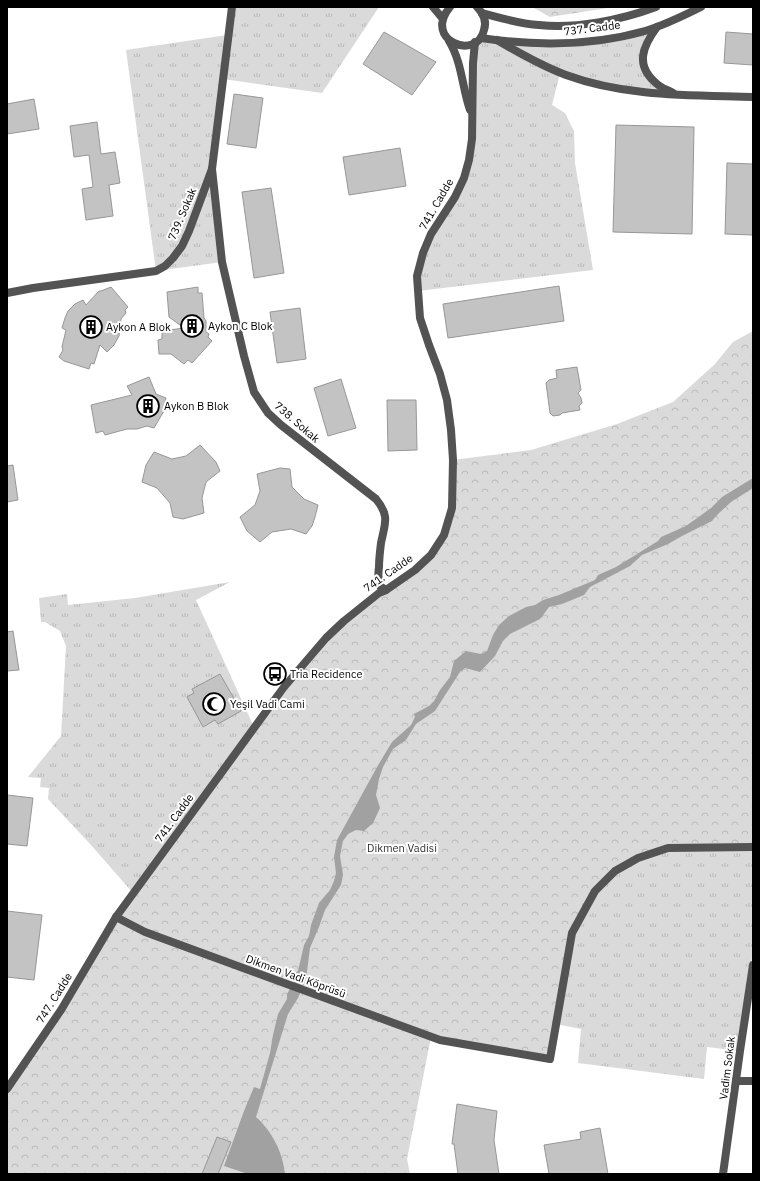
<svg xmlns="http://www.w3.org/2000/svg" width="760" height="1181" viewBox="0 0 760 1181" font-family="'IBM Plex Sans',sans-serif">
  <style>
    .grass { fill: url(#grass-tufts) }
    .park { fill: url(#park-crowns) }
    .water { fill: #a1a1a1 }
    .building { fill: #c3c3c3; stroke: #979797 }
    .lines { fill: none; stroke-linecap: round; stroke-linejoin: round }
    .minor { stroke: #535353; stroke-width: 8 }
    .tertiary { stroke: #535353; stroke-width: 8 }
    .labels { text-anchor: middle; stroke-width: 4; stroke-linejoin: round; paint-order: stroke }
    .street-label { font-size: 11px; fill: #000; stroke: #fff }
    .poi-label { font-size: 11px; fill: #000; stroke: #fff; text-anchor: start }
    .park-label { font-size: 11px; fill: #313131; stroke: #fff }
  </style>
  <defs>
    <pattern id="grass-tufts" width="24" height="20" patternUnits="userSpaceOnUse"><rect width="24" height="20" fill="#dadada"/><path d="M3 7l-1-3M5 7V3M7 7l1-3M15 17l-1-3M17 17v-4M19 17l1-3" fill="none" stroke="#b9b9b9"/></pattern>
    <pattern id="park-crowns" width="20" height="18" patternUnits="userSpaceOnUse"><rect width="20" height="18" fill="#dadada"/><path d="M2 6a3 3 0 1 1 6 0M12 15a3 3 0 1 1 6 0" fill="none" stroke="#b9b9b9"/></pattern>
  </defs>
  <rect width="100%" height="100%" fill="#fff"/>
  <g class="grass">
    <polygon points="232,7 379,7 322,93 223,79 212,169 222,262 156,271 126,50 227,35"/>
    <polygon points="657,27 644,49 647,74 675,95 641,92 560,73 552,105 565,113 574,131 575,163 593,270 418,291 417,276 443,214 469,160 473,63 481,38 559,43"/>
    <polygon points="230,582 196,600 254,727 133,893 91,845 48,799 49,788 40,787 41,778 28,777 61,736 66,646 60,631 45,622 41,622 39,598 67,594 68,605 135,598"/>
    <polygon points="753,847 753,950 740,1051 707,1047 704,1079 578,1063 581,1029 556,1024 572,933 582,912 615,871 668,848"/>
  </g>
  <g class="park">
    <polygon points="532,7 614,7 550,17"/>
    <polygon points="753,331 753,847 668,848 638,858 595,890 572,933 550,1059 431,1037 407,1159 410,1174 7,1174 7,1089 144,878 326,638 431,555 449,521 453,460 531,450 617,424 673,402 714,365 733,342"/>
  </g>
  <path class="water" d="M753,478V488L731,502L718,514L712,521L682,536L668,544L642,555L630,566L590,587L584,595L562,604L549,607L540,619L510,634L503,641L495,656L480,672L465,668L460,672L435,711L416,724L406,740L393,749L383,767L379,779L376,795L380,808L373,823L364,831L356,830L348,834L343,841L340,856L343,875L341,885L325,910L319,927L310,948L306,979L298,998L288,1014L256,1117C272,1131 283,1153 285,1174H248L224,1166L244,1111L254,1087L260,1089L270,1053L273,1035L278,1014L287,999V994L294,982V974L298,971L304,945L309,936L311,925L319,903L330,890L334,881L336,873L334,857L337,840L377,767L392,742L411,725L415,717L414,714L429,706L434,701L440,690L450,677L454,661L466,651L481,654L487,651L493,635L499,625L509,616L526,607L535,605L543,600L559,595L595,580L598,575L616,567L658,541L661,537L686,526L711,508L722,497Z"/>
  <g class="building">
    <polygon points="384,32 436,62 412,95 363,64"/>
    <polygon points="726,32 753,34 753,65 724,63"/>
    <polygon points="234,94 263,98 256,148 227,144"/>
    <polygon points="34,99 39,129 7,134 7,104"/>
    <polygon points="97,122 101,154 115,152 120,183 109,185 113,216 86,220 82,189 93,187 89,155 74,157 70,126"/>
    <polygon points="616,125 694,127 692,234 613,232"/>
    <polygon points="400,148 406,186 349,195 343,157"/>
    <polygon points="727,163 753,164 753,235 725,234"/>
    <polygon points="271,188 284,273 254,278 242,192"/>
    <polygon points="559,286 564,321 448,338 443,304"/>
    <polygon points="111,287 128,307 125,310 126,313 121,319 119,336 114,345 107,352 100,345 94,364 91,363 89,369 64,361 59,357 63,350 62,347 66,330 62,328 65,318 68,311 75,304 83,300 86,305 99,291 101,291"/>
    <polygon points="198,287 198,293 202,293 204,318 206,321 206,332 209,334 208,337 212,341 192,363 188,360 184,364 171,354 159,354 158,340 162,339 162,331 184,328 169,317 167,292"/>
    <polygon points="300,308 306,359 277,363 270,312"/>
    <polygon points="577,367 581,390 578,393 581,398 582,403 579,406 580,410 562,413 560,415 553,416 550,413 546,383 549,380 557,378 556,370"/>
    <polygon points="149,377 156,394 166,398 165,402 168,404 154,428 147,426 137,429 127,429 105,435 103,431 96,433 91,405 132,395 127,386"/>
    <polygon points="341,379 356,428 328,436 314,388"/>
    <polygon points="387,400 416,400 417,450 388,451"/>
    <polygon points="200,445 216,462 220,471 206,482 202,498 204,513 183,519 173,517 170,503 157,488 142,482 146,465 154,452 172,459 186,456"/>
    <polygon points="13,465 18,500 7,502 7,466"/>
    <polygon points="280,468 290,469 292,487 304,499 318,505 315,517 312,526 306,534 291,529 272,532 260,542 247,531 240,517 255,505 260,491 257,474"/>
    <polygon points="13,631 19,670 7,671 7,632"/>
    <polygon points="220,674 241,711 218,724 215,720 203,727 187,697 194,693 192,689"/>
    <polygon points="7,795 33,798 27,846 7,844"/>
    <polygon points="7,911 42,915 34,980 7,977"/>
    <polygon points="457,1104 497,1111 494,1140 499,1174 458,1174 454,1144 452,1144"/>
    <polygon points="600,1128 608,1174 549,1174 544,1145 581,1139 580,1132"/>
    <polygon points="217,1137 231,1142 218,1174 202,1174"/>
  </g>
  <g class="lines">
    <g class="minor">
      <polyline points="433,7 443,19"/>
      <path d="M212,169L222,262L244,356L254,392L268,413L281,425L376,499C390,516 385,523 381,543C380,551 379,559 379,567C378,574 378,580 380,586L386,590"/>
      <polyline points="7,293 33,288 156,271 165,266 173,258 182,246 189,231 212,169 232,7"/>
      <polyline points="116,917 145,932 440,1040 550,1059 572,933 595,891 615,871 638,858 668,848 753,847"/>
      <polyline points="736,1081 753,1081"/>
      <polyline points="723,1174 740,1051 753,965"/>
    </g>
    <g class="tertiary">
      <path d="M450,7C422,40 477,62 484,30C487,21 483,13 477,7"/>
      <path d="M482,13C501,18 520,24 539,25C576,29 621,20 656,7"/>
      <path d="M657,27C643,46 634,65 657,84C661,88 668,90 673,93"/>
      <path d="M481,38C535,46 592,46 645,31C665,25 683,16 701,7"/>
      <path d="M497,40C519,53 542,66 566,75C626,97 690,95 753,97"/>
      <path d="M449,41C462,62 462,87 470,110"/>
      <polyline points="7,1089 61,1010 116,917 284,687 326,638 344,621 379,593 386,590 415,570 431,555 444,535 452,508 453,460 451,430 447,400 440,374 429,345 420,318 417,276 423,253 431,234 455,197 464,178 469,160 472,139 473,63 475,42"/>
    </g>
  </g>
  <defs>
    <g id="building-ring" transform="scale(1.15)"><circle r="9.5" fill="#fff" stroke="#000" stroke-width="1.5"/><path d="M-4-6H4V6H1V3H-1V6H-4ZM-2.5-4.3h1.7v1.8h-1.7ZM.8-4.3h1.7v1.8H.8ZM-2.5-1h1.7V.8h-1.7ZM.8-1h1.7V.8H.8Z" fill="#000"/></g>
    <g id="bus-ring" transform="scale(1.15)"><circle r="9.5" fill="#fff" stroke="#000" stroke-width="1.5"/><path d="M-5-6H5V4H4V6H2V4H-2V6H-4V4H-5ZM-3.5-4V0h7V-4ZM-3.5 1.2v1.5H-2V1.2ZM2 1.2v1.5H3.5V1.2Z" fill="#000"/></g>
    <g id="mosque-ring" transform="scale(1.15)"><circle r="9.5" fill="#fff" stroke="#000" stroke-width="1.5"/><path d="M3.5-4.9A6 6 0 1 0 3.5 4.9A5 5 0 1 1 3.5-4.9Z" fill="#000"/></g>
  </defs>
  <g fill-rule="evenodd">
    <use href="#building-ring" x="192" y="326"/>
    <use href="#building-ring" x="91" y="327"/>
    <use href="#building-ring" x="148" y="406"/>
    <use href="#bus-ring" x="275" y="674"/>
    <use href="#mosque-ring" x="214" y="704"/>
  </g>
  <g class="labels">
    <g class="street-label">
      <text transform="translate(592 28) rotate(-7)" y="4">737. Cadde</text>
      <text transform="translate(436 204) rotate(-60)" y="4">741. Cadde</text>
      <text transform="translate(182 214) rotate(-67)" y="4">739. Sokak</text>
      <text transform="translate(297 422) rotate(41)" y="4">738. Sokak</text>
      <text transform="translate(388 573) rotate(-35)" y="4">741. Cadde</text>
      <text transform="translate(174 818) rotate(-54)" y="4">741. Cadde</text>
      <text transform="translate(296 976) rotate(20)" y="4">Dikmen Vadi Köprüsü</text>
      <text transform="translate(54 998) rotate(-58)" y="4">747. Cadde</text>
      <text transform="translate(727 1068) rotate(-83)" y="4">Vadim Sokak</text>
    </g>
    <g class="poi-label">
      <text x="208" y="330">Aykon C Blok</text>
      <text x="106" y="331">Aykon A Blok</text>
      <text x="164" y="410">Aykon B Blok</text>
      <text x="290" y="678">Tria Recidence</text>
      <text x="230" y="708">Yeşil Vadi Cami</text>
    </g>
    <g class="park-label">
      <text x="402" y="852">Dikmen Vadisi</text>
    </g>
  </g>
  <rect width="760" height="1181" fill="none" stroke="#000000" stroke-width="16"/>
</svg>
